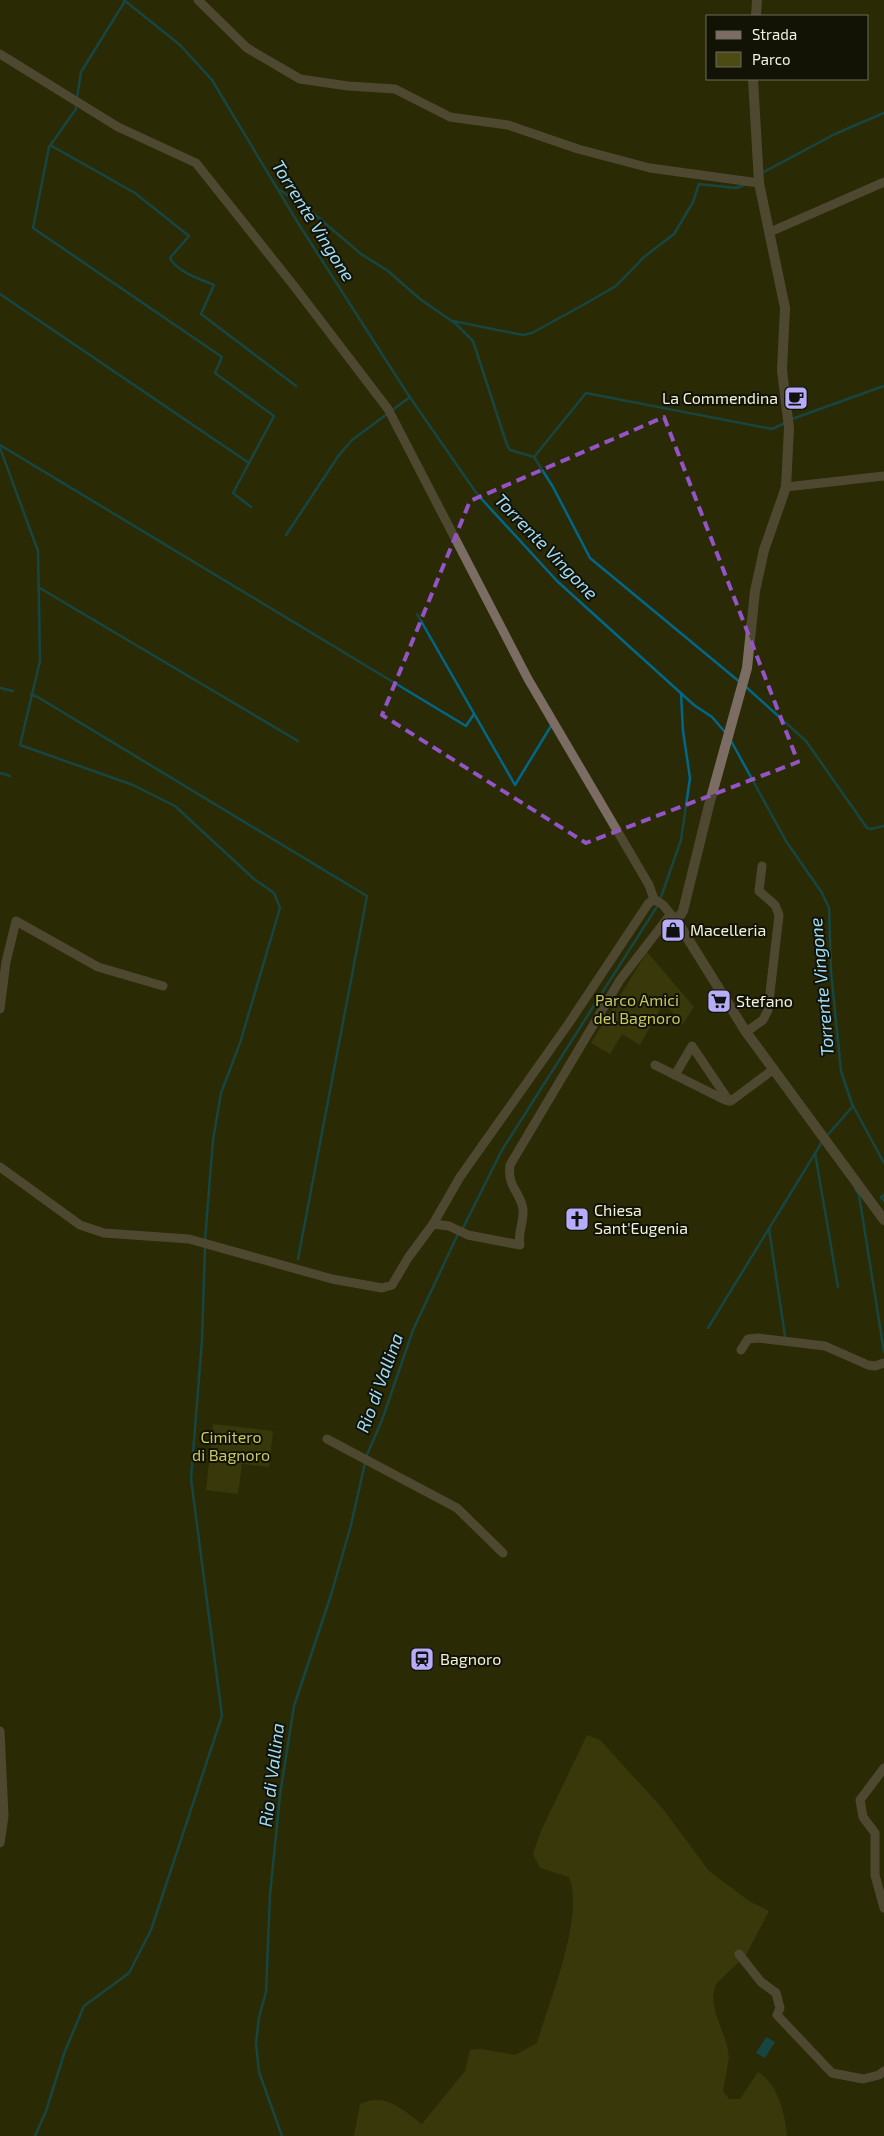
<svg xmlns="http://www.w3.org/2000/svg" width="884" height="2136" viewBox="0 0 884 2136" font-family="'Exo 2',sans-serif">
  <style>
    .green { fill: #4b4b13 }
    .water { fill: #006789 }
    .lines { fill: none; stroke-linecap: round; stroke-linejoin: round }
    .stream { stroke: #006789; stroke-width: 2.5 }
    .minor { stroke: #7c6d64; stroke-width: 9 }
    .tertiary { stroke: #7c6d64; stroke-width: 10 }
    .marked { fill: none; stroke: #9354c5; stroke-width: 4; stroke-dasharray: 10 6; stroke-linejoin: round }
    .labels { text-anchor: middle; stroke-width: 4; stroke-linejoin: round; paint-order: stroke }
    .poi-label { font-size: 16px; fill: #f1f2de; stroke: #121205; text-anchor: start }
    .park-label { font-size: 16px; fill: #c6c861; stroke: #121205 }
    .water-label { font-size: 18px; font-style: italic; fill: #9edcfa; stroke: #121205 }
  </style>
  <rect width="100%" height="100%" fill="#2a2a06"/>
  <g class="green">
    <polygon points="647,952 694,1007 682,1025 664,1002 640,1045 622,1034 610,1054 591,1043"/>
    <polygon points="213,1424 273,1431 269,1467 242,1464 238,1494 206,1490"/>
    <path d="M587,1735L600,1740L663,1809L709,1871L749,1901L769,1911L746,1955L716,1984L713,1996L715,2011L727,2045L729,2058L723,2091L729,2099H740L758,2072C778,2084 785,2113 787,2136H354L360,2104C386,2092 402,2110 422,2124L465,2071L470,2050L481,2049L515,2055L537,2043C549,2002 585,1916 569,1877L540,1868L533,1854L541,1831Z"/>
  </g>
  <polygon class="water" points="766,2037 775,2042 765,2058 756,2053"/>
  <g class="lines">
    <g class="stream">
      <polyline points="124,0 180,45 212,80 298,223 407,393 477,494 557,581 694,705 712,717 725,732"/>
      <polyline points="77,98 81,72 125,1"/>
      <polyline points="76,103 76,109 49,147 33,228 222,357 215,373 274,416 233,493 251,507"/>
      <path d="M50,145L135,193L189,236L170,258C177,272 200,279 214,285L201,314L296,386"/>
      <polyline points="762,173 835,134 884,113"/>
      <polyline points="280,190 312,212 361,254 388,271 420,299 456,324 473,341 507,445 510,450 534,457 553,487 590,558 741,683"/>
      <polyline points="0,294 249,463"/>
      <polyline points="453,321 523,335 532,333 583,305 616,286 644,257 674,234 693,202 699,184 736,188 747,184"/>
      <polyline points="792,419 884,386"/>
      <polyline points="0,445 466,726 474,714"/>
      <polyline points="0,448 38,551 40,661 20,745 133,785 175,806 254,879 274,893 280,908 240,1043 221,1093 213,1140 205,1240"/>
      <polyline points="534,457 586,393 772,429 785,423"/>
      <polyline points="286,535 339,455 352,440 410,397"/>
      <polyline points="38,587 298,741"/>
      <polyline points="417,614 515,785 551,726"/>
      <polyline points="745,686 806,741 867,828 871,829 884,826"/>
      <polyline points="0,688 13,691"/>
      <polyline points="31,695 36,696 367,896 298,1259"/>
      <polyline points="730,739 786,841 822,893 829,908 831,971 841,1071 852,1104 884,1163"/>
      <polyline points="0,773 10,776"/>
      <polyline points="660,900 681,840 690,778 683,731 681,693"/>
      <polyline points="826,1137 853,1106"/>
      <polyline points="815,1153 838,1287"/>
      <polyline points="855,1189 859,1195 884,1352"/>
      <polyline points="884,1195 881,1197 884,1201"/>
      <polyline points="769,1229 785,1336"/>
      <polyline points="462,1230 502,1150 658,905"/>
      <polyline points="708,1328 822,1142"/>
      <polyline points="366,1457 382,1420 413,1330 458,1234"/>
      <polyline points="35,2136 46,2111 65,2051 84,2006 129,1973 151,1930 222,1716 191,1479 202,1340 205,1246"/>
      <polyline points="282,2136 259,2072 256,2043 259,2017 266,1992 270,1895 280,1795 294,1706 331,1595 351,1525 365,1463"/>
    </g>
    <g class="minor">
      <polyline points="198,0 247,48 300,79 348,86 395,89 450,117 508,125 578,149 650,168 759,183"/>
      <polyline points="0,54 118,127 196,163 294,286 388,409 528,679 649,885 654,899"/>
      <polyline points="770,232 884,182"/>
      <polyline points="786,487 884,476"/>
      <polyline points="654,899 663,905 673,917"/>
      <polyline points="0,1009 6,962 16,921 98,967 163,986"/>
      <polyline points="746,1032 763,1020 768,1010 779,915 775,905 759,891 762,866"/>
      <polyline points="655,1065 725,1100 731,1101 774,1069"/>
      <polyline points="675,1075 692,1046 729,1101"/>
      <polyline points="0,1167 80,1225 104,1233 189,1239 332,1279 382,1288 392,1285 408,1258 433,1224 460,1177 569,1023 648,904 654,899"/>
      <path d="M433,1224L449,1226L468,1235L520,1245C517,1234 524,1223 523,1210C521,1192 507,1188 510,1165L620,980L670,915"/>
      <polyline points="741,1350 748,1339 758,1338 825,1346 868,1365 875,1366 884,1363"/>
      <polyline points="327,1439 457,1508 503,1553"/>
      <polyline points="0,1731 4,1816 0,1843"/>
      <polyline points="884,1768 860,1800 863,1817 875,1833 875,1875 884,1908"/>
      <polyline points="739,1954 761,1982 776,1993 780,2008 777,2015 832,2073 863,2079 879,2075 884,2071"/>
    </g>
    <g class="tertiary">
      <polyline points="756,16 757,0"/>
      <polyline points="753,79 759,183 785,308 782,370 789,428 786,487 764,550 755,591 747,668 709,805 683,911 679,917 675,918 746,1032 884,1220"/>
    </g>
  </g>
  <path d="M0 0H884V2136H0ZM664,417L798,762L586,843L382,715L470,501Z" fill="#2a2a06" fill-opacity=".55" fill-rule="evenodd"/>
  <path class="marked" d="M664,417L798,762L586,843L382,715L470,501Z"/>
  <defs>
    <g id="cafe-square" transform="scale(1.25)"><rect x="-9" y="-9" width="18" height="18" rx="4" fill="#b6acf8" stroke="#121205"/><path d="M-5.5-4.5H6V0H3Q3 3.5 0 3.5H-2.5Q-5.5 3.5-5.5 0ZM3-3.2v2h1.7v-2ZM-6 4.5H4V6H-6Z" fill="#111"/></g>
    <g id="shop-square" transform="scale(1.25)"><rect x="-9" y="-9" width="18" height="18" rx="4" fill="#b6acf8" stroke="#121205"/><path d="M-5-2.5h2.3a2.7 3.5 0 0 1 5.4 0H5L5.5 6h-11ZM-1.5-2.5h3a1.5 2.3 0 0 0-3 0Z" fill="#111"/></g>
    <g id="supermarket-square" transform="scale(1.25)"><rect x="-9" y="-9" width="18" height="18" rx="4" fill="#b6acf8" stroke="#121205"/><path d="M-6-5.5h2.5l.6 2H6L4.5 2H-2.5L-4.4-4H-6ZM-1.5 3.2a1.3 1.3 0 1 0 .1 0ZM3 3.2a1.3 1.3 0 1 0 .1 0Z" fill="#111"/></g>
    <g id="church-square" transform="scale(1.25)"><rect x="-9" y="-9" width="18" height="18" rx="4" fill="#b6acf8" stroke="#121205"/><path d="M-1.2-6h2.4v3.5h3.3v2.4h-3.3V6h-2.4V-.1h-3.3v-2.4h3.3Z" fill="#111"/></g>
    <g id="station-square" transform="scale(1.25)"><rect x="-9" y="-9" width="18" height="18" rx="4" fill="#b6acf8" stroke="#121205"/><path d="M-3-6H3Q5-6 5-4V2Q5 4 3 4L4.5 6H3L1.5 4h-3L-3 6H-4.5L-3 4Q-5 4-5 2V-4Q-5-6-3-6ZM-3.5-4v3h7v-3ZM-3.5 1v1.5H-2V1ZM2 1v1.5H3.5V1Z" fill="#111"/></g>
  </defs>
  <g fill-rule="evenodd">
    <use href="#cafe-square" x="796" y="398"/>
    <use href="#shop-square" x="673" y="930"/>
    <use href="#supermarket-square" x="719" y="1001"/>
    <use href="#church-square" x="577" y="1219"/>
    <use href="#station-square" x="422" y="1659"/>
  </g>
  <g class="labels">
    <g class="poi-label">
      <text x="778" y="404" text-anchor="end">La Commendina</text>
      <text x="690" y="936">Macelleria</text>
      <text x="736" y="1007">Stefano</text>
      <text x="594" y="1216">Chiesa<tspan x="594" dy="18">Sant'Eugenia</tspan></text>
      <text x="440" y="1665">Bagnoro</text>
    </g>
    <g class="park-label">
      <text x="637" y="1006">Parco Amici<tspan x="637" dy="18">del Bagnoro</tspan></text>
      <text x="231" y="1443">Cimitero<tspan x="231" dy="18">di Bagnoro</tspan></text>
    </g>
    <g class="water-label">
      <text transform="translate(313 221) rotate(58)" y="6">Torrente Vingone</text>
      <text transform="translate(546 547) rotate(46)" y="6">Torrente Vingone</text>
      <text transform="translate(822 987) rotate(-95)" y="6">Torrente Vingone</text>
      <text transform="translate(380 1383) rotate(-70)" y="6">Rio di Vallina</text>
      <text transform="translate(272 1775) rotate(-83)" y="6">Rio di Vallina</text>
    </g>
  </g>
  <rect x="706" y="15" width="162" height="65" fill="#121205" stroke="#6b6c5c"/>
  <rect x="716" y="31" width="25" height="8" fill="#7c6d64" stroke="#6b6c5c"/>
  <text x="752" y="40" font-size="15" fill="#f1f2de">Strada</text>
  <rect x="716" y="52" width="25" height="15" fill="#4b4b13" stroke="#6b6c5c"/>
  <text x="752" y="65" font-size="15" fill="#f1f2de">Parco</text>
</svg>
